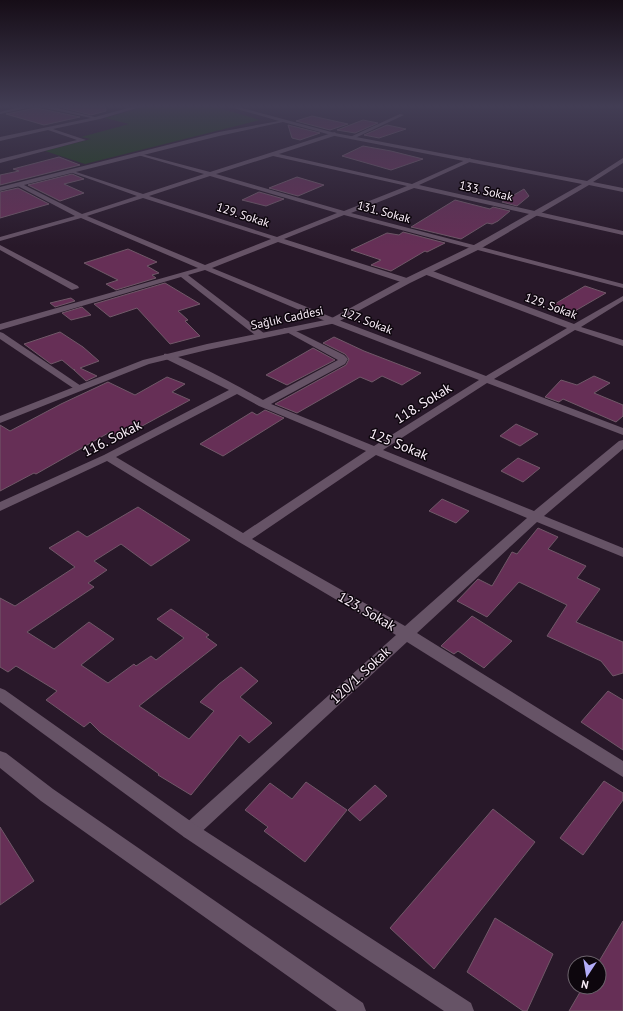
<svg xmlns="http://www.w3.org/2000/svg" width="623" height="1011" viewBox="0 0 623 1011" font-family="'PT Sans',sans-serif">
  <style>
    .green { fill: #183f11 }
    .building { fill: #662f56; stroke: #705868 }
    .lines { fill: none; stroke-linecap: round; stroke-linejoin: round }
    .street { fill: #665366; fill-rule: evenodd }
    .secondary { fill: #665366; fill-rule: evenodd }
    .labels { text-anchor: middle; stroke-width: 3; stroke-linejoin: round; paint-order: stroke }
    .far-street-label { font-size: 12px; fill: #fbeffa; stroke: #0d060d }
    .street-label { font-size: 14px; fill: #fbeffa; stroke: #0d060d }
  </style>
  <rect width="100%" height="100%" fill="#281829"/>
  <polygon class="green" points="151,105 208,105 260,120 85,164 45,151 91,139 81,137 129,124 105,118"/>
  <g class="building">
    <polygon points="52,105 105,105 106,111 91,115"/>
    <polygon points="36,108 80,117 44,125 6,114"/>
    <polygon points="312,116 348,124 330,130 296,121"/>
    <polygon points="363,120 378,123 355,133 337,130"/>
    <polygon points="288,125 320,133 300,140 292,138"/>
    <polygon points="387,125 406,129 379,138 364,135"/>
    <polygon points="363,146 391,151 423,159 391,170 342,156"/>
    <polygon points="59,157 80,165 0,185 0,175 19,171 13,169"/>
    <polygon points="72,174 84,179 64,184 84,193 60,201 28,185"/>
    <polygon points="297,177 324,185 298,196 269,188"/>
    <polygon points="18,188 49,204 0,218 0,192"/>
    <polygon points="524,189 529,196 517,206 502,202"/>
    <polygon points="259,192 284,199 266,206 242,200"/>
    <polygon points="455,200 490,209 493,207 510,211 498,221 492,224 487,223 461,239 411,227"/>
    <polygon points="403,232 445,243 427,252 425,251 391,271 371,265 381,260 351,250 387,233 399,235"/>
    <polygon points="128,249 157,262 147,266 159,273 152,275 156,278 116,290 106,284 118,280 84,263"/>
    <polygon points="165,283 200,304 178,311 188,320 185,321 200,336 170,344 137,308 110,317 94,304"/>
    <polygon points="585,286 606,293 568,315 548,308"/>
    <polygon points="71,298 75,301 55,307 50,303"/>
    <polygon points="82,307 91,315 71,320 62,313"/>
    <polygon points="60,332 83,347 99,361 80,368 97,376 86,381 74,370 75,369 74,370 62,360 51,364 24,344"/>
    <polygon points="334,337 364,351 421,373 402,385 382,376 372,382 360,377 297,413 275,404 346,365 349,359 345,354 323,343"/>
    <polygon points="313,348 335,360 287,385 266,375"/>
    <polygon points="594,376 610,383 594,393 623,405 623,416 616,422 563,399 559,402 545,397 561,380 577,385"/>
    <polygon points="167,377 185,384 172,392 190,400 120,438 110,432 36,474 34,473 0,491 0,425 10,431 61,404 108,382 135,395"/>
    <polygon points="265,410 284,418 223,456 200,444 252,412 257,415"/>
    <polygon points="516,424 538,434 520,446 500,436"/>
    <polygon points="518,458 540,468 523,482 501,471"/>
    <polygon points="442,499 469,511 456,523 429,511"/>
    <polygon points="138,507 190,540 151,566 121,544 94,561 107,570 88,583 94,587 27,632 54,649 89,622 114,639 81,665 108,683 134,664 136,666 151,656 156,660 184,638 157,619 171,609 209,635 206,637 217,645 139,706 189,739 214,711 200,702 219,684 241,667 258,681 240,697 272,723 249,743 240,735 191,795 158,775 159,774 100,732 90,722 84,727 46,700 57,691 16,666 8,672 0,667 0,598 15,606 75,567 49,548 78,531 87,537"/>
    <polygon points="538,528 558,537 548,549 586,566 577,578 600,589 576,622 623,642 623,673 613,676 601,661 547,636 567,605 519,582 487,617 457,601 478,579 492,586 512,552 517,554"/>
    <polygon points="472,616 512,641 484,668 458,651 454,654 441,646"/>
    <polygon points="608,691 623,700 623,750 581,722"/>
    <polygon points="604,781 623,793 623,800 583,855 560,838"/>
    <polygon points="306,782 347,810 305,862 264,831 268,827 245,810 270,783 292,799"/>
    <polygon points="375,785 387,796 360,821 348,810"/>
    <polygon points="493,809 535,842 434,969 390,928"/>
    <polygon points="0,827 34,881 0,905"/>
    <polygon points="495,918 553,954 527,1011 523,1011 467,972"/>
    <polygon points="623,921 623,1011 569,1011 583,987 599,987 598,963"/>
  </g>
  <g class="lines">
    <g class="street">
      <polygon points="28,105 45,105 95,117 139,105 147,105 100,119 53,129 86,140 0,163 0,159 77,140 48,130 0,141 0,137 91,118 36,106 0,114 0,112"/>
      <polygon points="400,114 404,115 355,138 350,137"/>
      <path d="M335,132L337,135L279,154L412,184L470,158L472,161L419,185L623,231V235L414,188L351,213L623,284V288L344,215L284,239L410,279V283H404L278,242L212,268L336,319L486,376L567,328L424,274V270H430L574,324L623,296V301L581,327L623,340V346L575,330L494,379L623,428V435L487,383L383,450L534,511L619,441L623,440V449L544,516L623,548V557L537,522L417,633L623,761V777L407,642L196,837L190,839L184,837L181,831L184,825L396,635L239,542L107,461L0,511V502L104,455L229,390L164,358V354C176,351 248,392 263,400L338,360L283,330L284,328H290L344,355L348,359L345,364L271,404L374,446L479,380L330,323L205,270L188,275L265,334V338H259L181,277L0,330V324L198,268L81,218L0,241V237L75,216L16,185V183H20L82,214L137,196L70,172V170L143,194L204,174L138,155V153L210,172ZM273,156L407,186L344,211L216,174ZM210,176L337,213L277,237L149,196ZM143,198L271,239L205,265L87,216ZM237,394L259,406L366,451L243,533L116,457ZM376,455L527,518L405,626L252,539Z"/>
      <polygon points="0,245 78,286 79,288 72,290 0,250"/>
      <polygon points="0,332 3,333 84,388 82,390 76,390 0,339"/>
    </g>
    <g class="secondary">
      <polygon points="223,105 231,105 335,133 587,181 623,158 623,163 593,182 623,188 623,192 589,185 480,249 410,283 336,323 207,350 149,364 0,423 0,416 143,360 207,344 330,319 404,279 474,245 582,184 335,136 283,122 219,136 0,191 0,187 219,132 279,121"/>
      <polygon points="0,688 5,690 196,825 471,1003 474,1011 444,1011 184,837 0,702"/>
      <polygon points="0,751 6,753 53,789 363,1003 366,1011 337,1011 41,801 0,768"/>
    </g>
  </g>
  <linearGradient id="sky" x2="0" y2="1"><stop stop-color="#160d17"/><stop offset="0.43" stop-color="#423d54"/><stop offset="1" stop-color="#423d54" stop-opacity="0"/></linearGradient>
  <rect width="623" height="247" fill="url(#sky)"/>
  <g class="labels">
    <g class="far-street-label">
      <text transform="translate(486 191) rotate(13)" y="4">133. Sokak</text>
      <text transform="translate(384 212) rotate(15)" y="4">131. Sokak</text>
      <text transform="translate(243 215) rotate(18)" y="4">129. Sokak</text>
      <text transform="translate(551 306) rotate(20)" y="4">129. Sokak</text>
      <text transform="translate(287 318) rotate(-12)" y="4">Sağlık Caddesi</text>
      <text transform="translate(367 321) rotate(21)" y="4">127. Sokak</text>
    </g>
    <g class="street-label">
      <text transform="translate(423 403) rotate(-32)" y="5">118. Sokak</text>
      <text transform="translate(112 438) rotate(-27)" y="5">116. Sokak</text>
      <text transform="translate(399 444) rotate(22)" y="5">125 Sokak</text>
      <text transform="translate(367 611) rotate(30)" y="5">123. Sokak</text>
      <text transform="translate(360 675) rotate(-43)" y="5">120/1. Sokak</text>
    </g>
  </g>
  <g transform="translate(587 975) rotate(192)"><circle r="19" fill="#0d060d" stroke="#6c636c"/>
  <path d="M0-3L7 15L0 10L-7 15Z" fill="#b3adf9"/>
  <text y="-6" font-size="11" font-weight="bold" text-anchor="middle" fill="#fbeffa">N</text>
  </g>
</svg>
